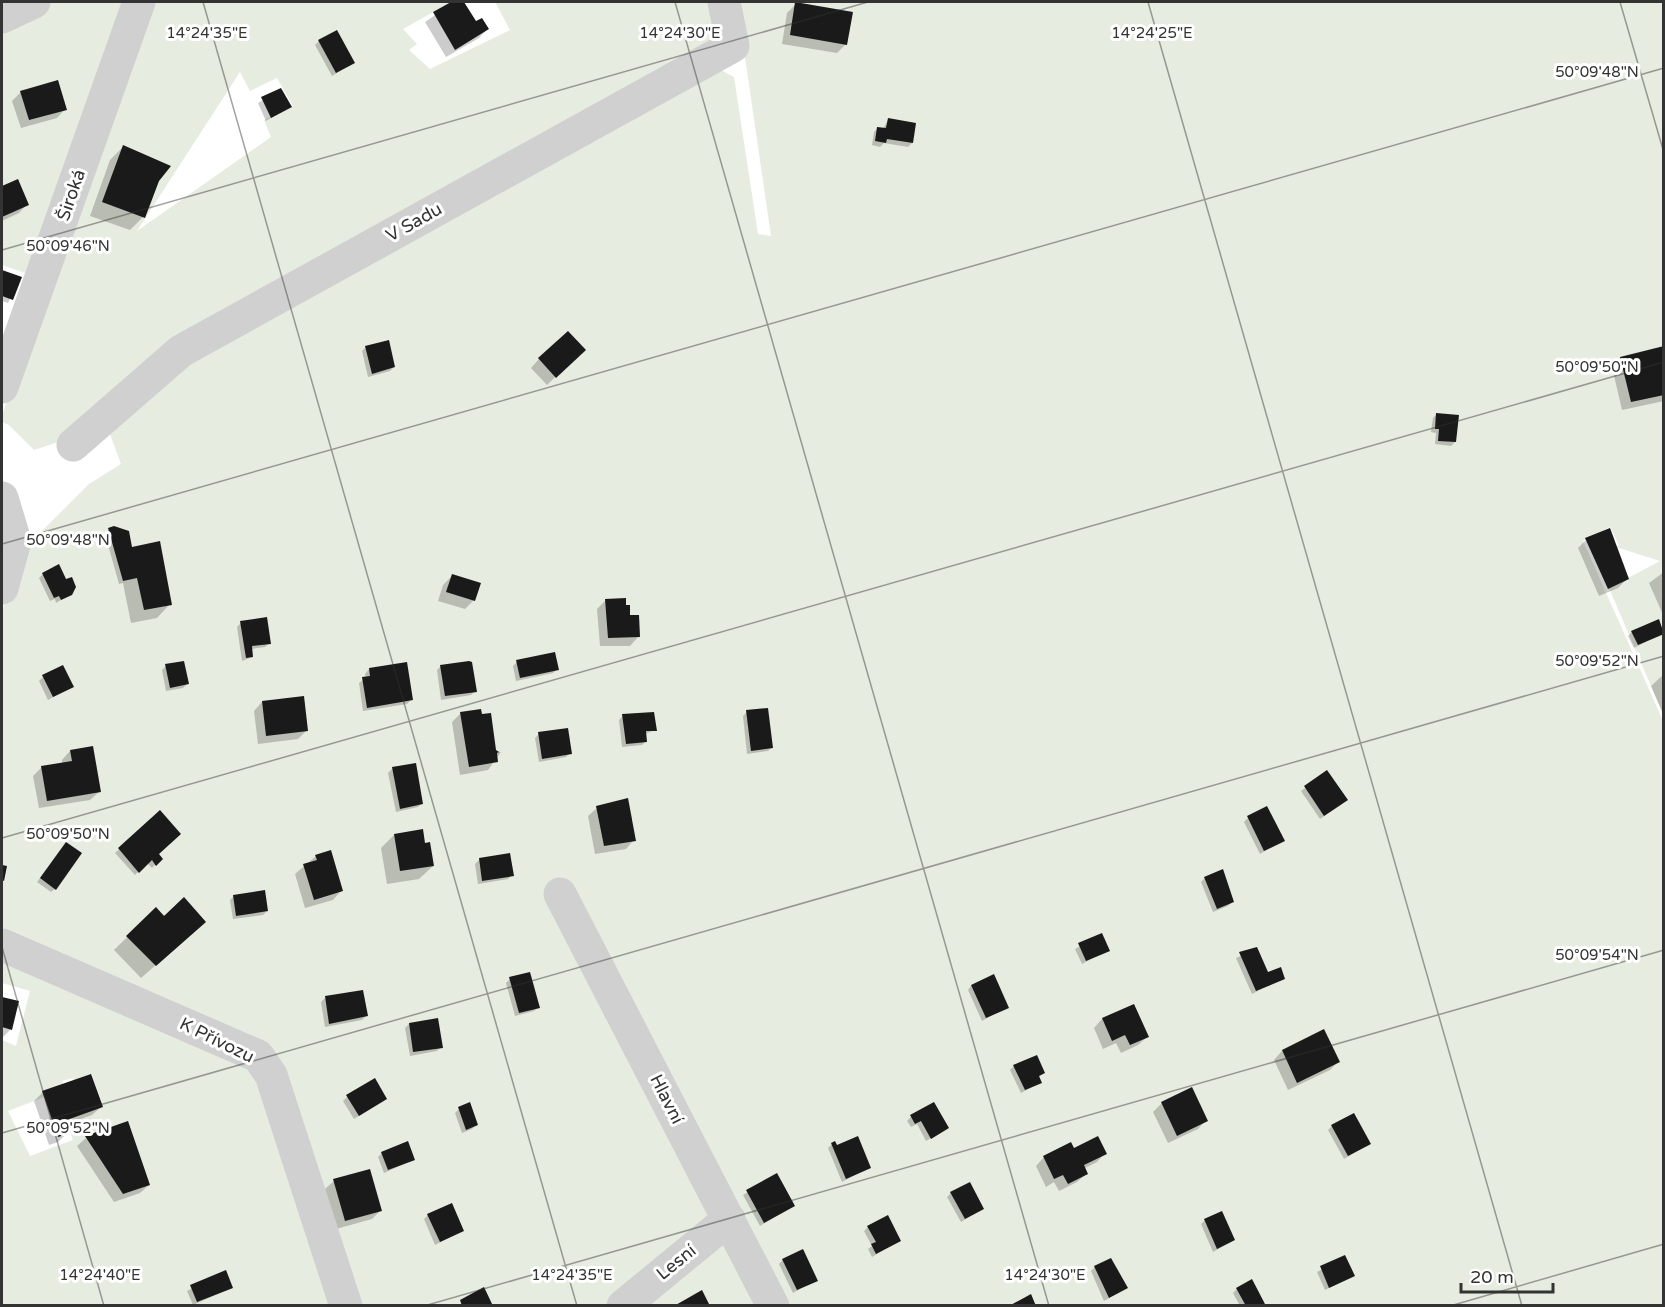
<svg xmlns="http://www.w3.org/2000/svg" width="1665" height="1307" viewBox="0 0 1665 1307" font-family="'Varela Round',sans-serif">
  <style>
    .green { fill: #e6ecdf; fill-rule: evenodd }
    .shadow { fill: #0003 }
    .building { fill: #1a1a1a }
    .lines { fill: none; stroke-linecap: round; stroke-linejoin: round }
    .minor { stroke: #d0d0d0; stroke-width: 33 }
    .ticks { fill: none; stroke: #333; stroke-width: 1.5; stroke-opacity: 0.45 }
    .labels { text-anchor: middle; stroke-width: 6; stroke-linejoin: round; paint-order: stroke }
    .street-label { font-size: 18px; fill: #333; stroke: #fff }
    .ticks-label { font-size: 15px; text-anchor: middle; fill: #333; stroke: #fff; stroke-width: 6; stroke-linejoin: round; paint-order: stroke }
  </style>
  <rect width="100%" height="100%" fill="#fff"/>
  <g class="green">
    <polygon points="45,2 128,2 28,274 2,265 2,22"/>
    <path d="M153,2H451L403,29L417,44L409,50L430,69L510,30L495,2H713L719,69L734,77L758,234L771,236L737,2H1663V714L1609,588L1660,561L1616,547L1619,545L1610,527L1583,541L1663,721V1305H354L269,1052L11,938L2,926V613L16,557L89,484L121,464L107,426L34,450L9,425L2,422V415ZM240,72L250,91L277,78L293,106L264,120L271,137L137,231Z"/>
    <path d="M2,957L250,1064L331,1305H2V1040L16,1046L30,991L2,983ZM73,1078L85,1112L66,1119L73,1140L30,1156L8,1111L65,1089L62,1081Z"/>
  </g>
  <g class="shadow">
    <polygon points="454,2 462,2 475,23 487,29 479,38 446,57 425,22"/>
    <polygon points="796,4 846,44 837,53 782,44 787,13"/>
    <polygon points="319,41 353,63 332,76 315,45"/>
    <polygon points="280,90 290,107 266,121 258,103"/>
    <polygon points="21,92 65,109 57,118 21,128 12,101"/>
    <polygon points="888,120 912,143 908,147 884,143 880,147 872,145 874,132 878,128 883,129"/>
    <polygon points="123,147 143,217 130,230 90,216 110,160"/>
    <polygon points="17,181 27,204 19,213 2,221 2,188"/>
    <polygon points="2,271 20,278 8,303 2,301"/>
    <polygon points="366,347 394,367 390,371 368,377 362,351"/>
    <polygon points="1664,348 1664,401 1622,410 1612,367 1621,358"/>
    <polygon points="583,350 547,385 531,368 539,359"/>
    <polygon points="1437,414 1455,442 1451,446 1435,444 1436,433 1431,432 1433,418"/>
    <polygon points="109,530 131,549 170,604 157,618 131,623 123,583 119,584 105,534"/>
    <polygon points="1586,540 1627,579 1618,588 1599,596 1578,548"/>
    <polygon points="1664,572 1664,617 1649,583"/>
    <polygon points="43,574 66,581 71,594 56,603 55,599 50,601 39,578"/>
    <polygon points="452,576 474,600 465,609 438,601 443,585"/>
    <polygon points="606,600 629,617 638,637 630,646 600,646 597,609"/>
    <polygon points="241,623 269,643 265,647 251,649 252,657 242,661 237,627"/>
    <polygon points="1632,632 1663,633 1634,648 1628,636"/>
    <polygon points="517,662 557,669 553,673 516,681 513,666"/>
    <polygon points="166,666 187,684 183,688 166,691 162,670"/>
    <polygon points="441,666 475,691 471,695 441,700 437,670"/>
    <polygon points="369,669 411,700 407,704 363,711 359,683 366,678 365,674"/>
    <polygon points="1664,674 1664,716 1651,686"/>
    <polygon points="43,677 72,687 48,700 39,681"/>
    <polygon points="262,702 307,730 298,739 258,744 254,711"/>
    <polygon points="747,712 772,747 768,751 747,754 743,716"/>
    <polygon points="461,713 495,751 501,752 488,770 460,775 452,722"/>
    <polygon points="623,716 655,730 645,734 646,741 642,745 622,747 619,720"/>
    <polygon points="539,734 570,753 566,757 539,762 535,738"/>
    <polygon points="70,751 99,792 90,800 39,808 33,776 42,767 62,764 62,760"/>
    <polygon points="415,765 422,803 418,807 396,812 388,773 392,769"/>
    <polygon points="1327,772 1342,804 1320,819 1301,791"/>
    <polygon points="597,808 634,840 626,849 595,854 588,816"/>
    <polygon points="160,812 157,854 161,859 152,868 147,863 135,875 115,853"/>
    <polygon points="1248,818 1283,840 1260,854 1244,822"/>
    <polygon points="394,835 424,844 433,866 419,879 387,884 381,848"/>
    <polygon points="62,848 55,889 51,892 37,882"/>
    <polygon points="316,856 341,891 333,900 305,908 295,874"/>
    <polygon points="479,860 512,875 508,879 478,884 475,864"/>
    <polygon points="1205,878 1232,902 1228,906 1213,912 1201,882"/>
    <polygon points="234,896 267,911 263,915 233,919 230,900"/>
    <polygon points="156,909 190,935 141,978 114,950"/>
    <polygon points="1101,935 1108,950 1082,964 1075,949"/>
    <polygon points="1257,949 1267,974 1283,978 1252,994 1236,958"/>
    <polygon points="510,979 538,1007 534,1011 515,1016 506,983"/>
    <polygon points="971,986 1007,1007 982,1021 968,990"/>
    <polygon points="2,998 18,1002 11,1029 2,1038"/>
    <polygon points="325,998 366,1016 362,1020 325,1027 321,1002"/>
    <polygon points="1133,1006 1147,1037 1138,1045 1121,1053 1116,1043 1103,1049 1094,1028 1102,1019"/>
    <polygon points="409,1024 441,1047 437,1051 410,1056 405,1028"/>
    <polygon points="1324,1031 1338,1062 1330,1070 1288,1090 1274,1060 1282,1051"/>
    <polygon points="1014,1066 1043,1073 1039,1077 1040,1083 1021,1093 1010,1070"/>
    <polygon points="43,1092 101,1107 92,1115 64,1125 67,1133 58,1142 49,1145 34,1101"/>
    <polygon points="347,1097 385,1099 354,1119 343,1101"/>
    <polygon points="1162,1103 1206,1120 1198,1129 1168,1143 1153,1112"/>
    <polygon points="459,1109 476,1125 472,1129 462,1133 455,1113"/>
    <polygon points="911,1117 947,1128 926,1141 917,1124 911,1127 907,1121"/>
    <polygon points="127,1123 149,1185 140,1193 114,1202 77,1146 86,1138"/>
    <polygon points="1332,1126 1369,1144 1344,1159 1328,1130"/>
    <polygon points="832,1144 836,1147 870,1167 842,1182 828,1148"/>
    <polygon points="1073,1150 1105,1153 1097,1162 1083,1169 1086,1174 1077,1182 1059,1191 1054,1182 1046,1187 1036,1166 1044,1157"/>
    <polygon points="382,1153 413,1160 384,1173 378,1157"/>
    <polygon points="776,1175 793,1206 760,1226 743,1195"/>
    <polygon points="334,1181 381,1210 372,1219 336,1229 325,1189"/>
    <polygon points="951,1193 982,1209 961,1222 947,1197"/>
    <polygon points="428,1215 462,1231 435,1245 424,1219"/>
    <polygon points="1205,1220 1234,1240 1213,1252 1201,1224"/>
    <polygon points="868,1227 900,1240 872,1257 868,1249 872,1246 864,1231"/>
    <polygon points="1345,1257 1353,1276 1325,1290 1317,1272"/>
    <polygon points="783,1260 816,1280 793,1293 779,1264"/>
    <polygon points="1095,1267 1126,1288 1104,1301 1091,1271"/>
    <polygon points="225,1272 231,1288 193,1305 187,1291"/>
    <polygon points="1237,1289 1264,1306 1240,1306 1233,1293"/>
  </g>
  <g class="building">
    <polygon points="451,2 464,2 476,21 482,18 489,29 455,50 433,12"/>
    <polygon points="795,2 853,12 847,45 790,35"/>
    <polygon points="337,30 355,63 336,73 318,40"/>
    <polygon points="58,80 67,110 29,120 20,91"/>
    <polygon points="281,88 292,107 271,118 261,97"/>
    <polygon points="888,118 916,123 913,143 887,139 886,143 875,141 877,127 886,128"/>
    <polygon points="123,145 171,166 159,181 145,218 102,202"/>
    <polygon points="18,179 29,205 2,217 2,186"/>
    <polygon points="2,270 22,277 13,300 2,296"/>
    <polygon points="568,331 586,350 556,378 538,358"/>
    <polygon points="389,340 395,367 372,374 365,346"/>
    <polygon points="1664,346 1664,395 1631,402 1620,357"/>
    <polygon points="1436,413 1459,415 1456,442 1438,441 1439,429 1435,429"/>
    <polygon points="114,526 129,531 132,547 160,541 172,605 144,610 137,578 123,581 108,528"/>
    <polygon points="1610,528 1629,579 1608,589 1585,538"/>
    <polygon points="59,564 66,579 72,577 76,587 72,595 61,600 59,596 54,598 42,573"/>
    <polygon points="452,574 481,583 475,601 446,592"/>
    <polygon points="626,598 626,605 630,605 630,615 639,615 640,637 608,638 605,599"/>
    <polygon points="267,617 271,644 252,646 253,657 246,658 240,621"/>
    <polygon points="1659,619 1664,634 1638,645 1631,631"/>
    <polygon points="555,652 559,670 520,678 516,660"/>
    <polygon points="184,661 189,684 170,688 165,664"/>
    <polygon points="469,661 472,662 477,692 445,696 440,665"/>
    <polygon points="407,662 413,700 367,708 362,677 370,676 369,668"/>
    <polygon points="63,665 74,687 53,697 42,675"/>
    <polygon points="304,696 308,731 266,736 262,701"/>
    <polygon points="768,708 773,748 751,751 746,710"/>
    <polygon points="481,709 482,714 491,713 496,750 499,752 497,753 498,762 469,767 460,712"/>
    <polygon points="654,712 657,731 646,731 647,742 626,744 622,714"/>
    <polygon points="568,728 572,754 542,759 538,732"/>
    <polygon points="93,746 101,792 47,801 41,766 72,761 70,750"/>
    <polygon points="416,763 423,804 400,809 392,767"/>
    <polygon points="1327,770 1348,800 1324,816 1304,786"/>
    <polygon points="628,798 636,841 604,846 596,806"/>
    <polygon points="1267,806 1285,841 1264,851 1247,816"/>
    <polygon points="160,810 181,834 159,854 163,859 156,866 152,860 139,873 118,848"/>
    <polygon points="423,829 425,843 430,842 434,866 400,871 394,834"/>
    <polygon points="66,842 82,853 56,890 40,878"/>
    <polygon points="331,850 343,891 314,900 303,864 317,860 315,855"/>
    <polygon points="510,853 514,876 482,881 479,858"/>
    <polygon points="2,865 7,866 4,881 2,880"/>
    <polygon points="1223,869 1234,902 1217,909 1204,877"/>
    <polygon points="265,890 268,911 236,916 233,895"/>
    <polygon points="184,897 206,922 156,966 126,936 156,907 164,916"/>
    <polygon points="1102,933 1110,951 1086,961 1078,943"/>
    <polygon points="1257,947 1268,972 1281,967 1285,979 1256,991 1239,952"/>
    <polygon points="530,972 540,1008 519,1013 509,977"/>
    <polygon points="994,974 1009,1008 986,1018 971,985"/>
    <polygon points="363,990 368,1016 329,1024 325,996"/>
    <polygon points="2,997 19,1001 12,1030 2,1027"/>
    <polygon points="1134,1004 1149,1037 1130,1045 1125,1035 1112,1041 1102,1018"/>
    <polygon points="438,1018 443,1048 413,1052 409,1023"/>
    <polygon points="1324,1029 1340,1062 1297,1083 1282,1050"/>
    <polygon points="1037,1055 1045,1073 1039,1076 1042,1083 1025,1090 1013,1065"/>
    <polygon points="91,1074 103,1107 64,1121 68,1134 58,1137 42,1091"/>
    <polygon points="375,1078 387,1099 359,1116 346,1095"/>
    <polygon points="1192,1087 1208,1121 1177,1136 1161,1102"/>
    <polygon points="470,1102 478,1125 466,1130 458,1107"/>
    <polygon points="934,1102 949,1128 931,1139 921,1121 915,1124 910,1115"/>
    <polygon points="1354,1113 1371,1144 1348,1156 1331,1125"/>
    <polygon points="128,1121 150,1185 123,1194 85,1136"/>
    <polygon points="858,1136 871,1168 846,1179 831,1143 835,1141 837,1145"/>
    <polygon points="1098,1136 1107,1154 1084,1165 1088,1174 1068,1184 1063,1175 1054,1179 1043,1156 1071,1142 1074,1148"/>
    <polygon points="408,1141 415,1160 388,1170 381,1152"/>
    <polygon points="370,1169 382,1211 345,1221 333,1179"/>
    <polygon points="777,1173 795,1206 764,1223 746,1190"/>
    <polygon points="970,1182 984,1209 965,1219 950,1192"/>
    <polygon points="452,1203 464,1231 440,1242 427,1214"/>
    <polygon points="1222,1211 1235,1240 1217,1249 1204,1219"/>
    <polygon points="888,1215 901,1241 876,1254 871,1244 876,1242 867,1226"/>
    <polygon points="803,1249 818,1281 797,1290 782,1259"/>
    <polygon points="1345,1255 1355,1276 1329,1288 1320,1266"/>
    <polygon points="1111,1258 1128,1288 1109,1298 1094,1266"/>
    <polygon points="226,1270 233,1288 197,1302 190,1285"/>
    <polygon points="1252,1279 1266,1306 1246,1306 1236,1288"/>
    <polygon points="484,1287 493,1306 462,1306 460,1300"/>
    <polygon points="702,1290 710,1306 674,1306"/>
    <polygon points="1031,1294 1036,1306 1009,1306"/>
  </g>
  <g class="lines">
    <g class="minor">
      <polyline points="2,17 34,2"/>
      <polyline points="2,387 139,2"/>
      <polyline points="73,445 181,351 733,46 724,2"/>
      <polyline points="2,498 15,541 2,588"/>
      <polyline points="560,894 773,1306"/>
      <polyline points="2,945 258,1056 271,1075 346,1306"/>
      <polyline points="623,1306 729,1219"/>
    </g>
  </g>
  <path class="ticks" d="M203,2L577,1306M675,2L1049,1306M1148,2L1522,1306M1620,2L1664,153M2,250L868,2M2,544L1664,68M2,838L1664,362M2,947L104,1306M2,1133L1664,656M424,1306L1664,950M1450,1306L1664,1244"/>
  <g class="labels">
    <g class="street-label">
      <text transform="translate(71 195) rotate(-71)" y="6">Široká</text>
      <text transform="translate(414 222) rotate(-29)" y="6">V Sadu</text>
      <text transform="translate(217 1040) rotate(26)" y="6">K Přívozu</text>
      <text transform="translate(667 1099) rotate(63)" y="6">Hlavní</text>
      <text transform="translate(676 1262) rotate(-39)" y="6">Lesní</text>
    </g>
  </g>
  <g class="ticks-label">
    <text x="207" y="38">14°24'35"E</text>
    <text x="680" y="38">14°24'30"E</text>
    <text x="1152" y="38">14°24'25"E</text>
    <text x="1597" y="77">50°09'48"N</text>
    <text x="68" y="251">50°09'46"N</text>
    <text x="1597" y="372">50°09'50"N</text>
    <text x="68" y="545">50°09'48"N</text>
    <text x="1597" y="666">50°09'52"N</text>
    <text x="68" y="839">50°09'50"N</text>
    <text x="1597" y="960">50°09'54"N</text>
    <text x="68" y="1133">50°09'52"N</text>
    <text x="100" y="1280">14°24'40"E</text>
    <text x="572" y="1280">14°24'35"E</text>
    <text x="1045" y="1280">14°24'30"E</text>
  </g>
  <rect width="1665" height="1307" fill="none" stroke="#333333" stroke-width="6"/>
  <path d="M1461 1283v9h92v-9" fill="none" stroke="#333333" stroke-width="3"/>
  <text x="1470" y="1283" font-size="18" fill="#333333" stroke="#ffffff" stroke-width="4.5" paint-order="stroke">20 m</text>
</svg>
